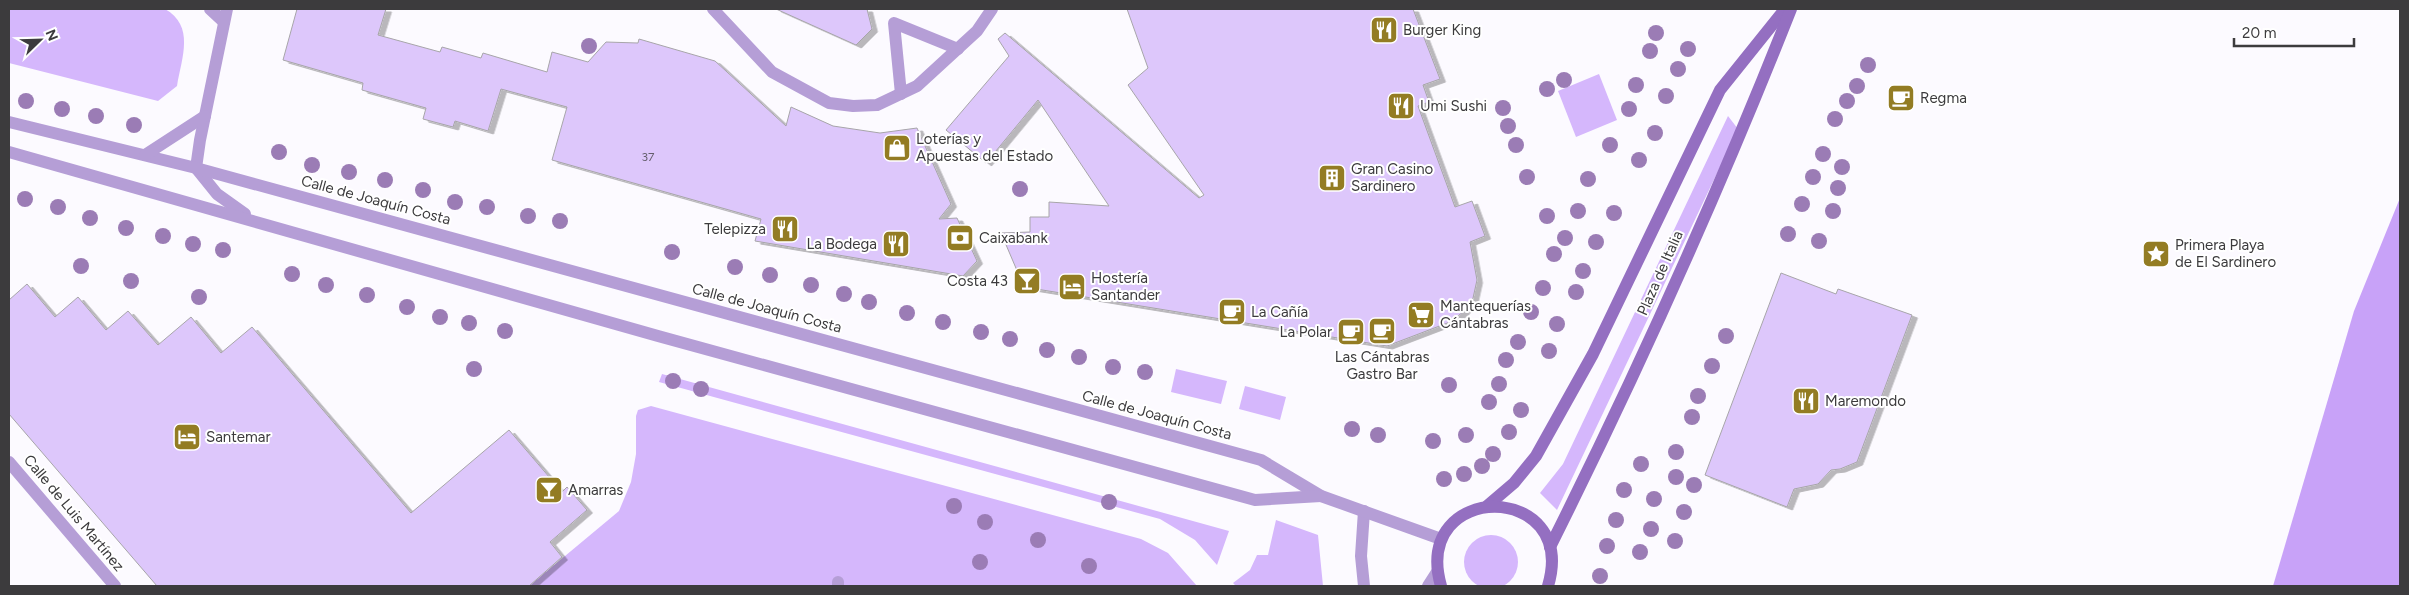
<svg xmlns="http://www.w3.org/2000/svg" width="2409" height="595" viewBox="0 0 2409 595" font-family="Figtree,sans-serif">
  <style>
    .green { fill: #d5b7fc }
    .water { fill: #c8a2f8 }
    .building { fill: #ddc7fb; stroke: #a7a5a9; filter: url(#shadow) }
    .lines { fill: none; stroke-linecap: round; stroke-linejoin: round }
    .service { stroke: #b59ed6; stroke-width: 12 }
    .minor { stroke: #b59ed6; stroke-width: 12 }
    .secondary { stroke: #946fc1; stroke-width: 12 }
    .tree { fill: #9b7cb5 }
    .labels { text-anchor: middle; stroke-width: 4; stroke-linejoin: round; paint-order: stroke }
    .number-label { font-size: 12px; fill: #645e6c }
    .poi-label { font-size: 15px; fill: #3c3b3d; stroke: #fff; text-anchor: start }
    .street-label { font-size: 15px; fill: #3c3b3d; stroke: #fff }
  </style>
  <defs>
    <filter id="shadow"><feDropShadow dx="5.5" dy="3" stdDeviation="0" flood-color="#0004"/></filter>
  </defs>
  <rect width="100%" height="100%" fill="#fcfaff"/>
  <g class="green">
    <path d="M9,9H165C195,26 182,57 177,86L158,101L9,63Z"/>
    <polygon points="1599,74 1617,120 1576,137 1558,91"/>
    <polygon points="1728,116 1738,129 1557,510 1540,493 1563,464"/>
    <polygon points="1176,369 1227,381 1221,404 1171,392"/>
    <polygon points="662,374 1229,531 1217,565 1195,540 1160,519 659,382"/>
    <polygon points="1245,386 1286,397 1280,420 1239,409"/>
    <polygon points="651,406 1141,539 1168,553 1197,586 529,586 619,511 631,482 636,454 636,416 638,410"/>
    <polygon points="1276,520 1318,535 1323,586 1236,586 1233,583 1250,570 1257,555 1268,555"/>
    <circle cx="1491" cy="562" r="27"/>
  </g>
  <polygon class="water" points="2400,198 2400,586 2273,586 2354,311"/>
  <g class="building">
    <polygon points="297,9 386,9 378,35 440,52 442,47 481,58 483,53 547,72 552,52 588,62 606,42 638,43 639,39 715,61 786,126 791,107 833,126 880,133 917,128 951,204 939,219 957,218 977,261 963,276 755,241 761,219 552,160 567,107 501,89 488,131 455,121 453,127 423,119 426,108 362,90 363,83 283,60"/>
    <polygon points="776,9 867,9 872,29 856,45"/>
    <polygon points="1127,9 1413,9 1440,79 1423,85 1429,102 1418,106 1455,207 1472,201 1485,236 1470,242 1477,280 1473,298 1463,312 1450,322 1387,346 1024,287 1001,233 1030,232 1030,217 1049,217 1049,202 1109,206 1038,100 986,163 946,130 1009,56 998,39 1005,33 1199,198 1204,195 1128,85 1148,68"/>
    <polygon points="1781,273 1836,294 1838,289 1912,315 1857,462 1840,469 1831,470 1818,484 1794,489 1787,507 1705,475"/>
    <polygon points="27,284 55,317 78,297 106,330 128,311 158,345 191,317 221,353 252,327 411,513 509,430 562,492 567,487 587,510 550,542 562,557 529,586 157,586 9,414 9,300"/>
  </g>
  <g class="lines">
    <g class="service">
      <polyline points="1364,511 1361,556 1364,586"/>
      <polyline points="838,586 838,582"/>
    </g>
    <g class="minor">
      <polyline points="210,9 224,22"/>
      <polyline points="227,9 200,140 196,168 217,194 245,214"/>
      <polyline points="713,9 772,72 829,103 853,106 877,105 917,86 977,31 992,9"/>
      <polyline points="901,94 894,23 958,49"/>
      <polyline points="9,122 196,168 1261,460 1321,496 1441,539"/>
      <polyline points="9,152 658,336 1255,500 1321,496"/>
      <polyline points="145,155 205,116"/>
      <polyline points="9,462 115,586"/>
      <polyline points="1428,586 1437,572"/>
    </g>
    <g class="secondary">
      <polyline points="1487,506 1514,483 1536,456 1593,354 1720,90 1785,9"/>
      <path d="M1550,547C1638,371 1719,191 1791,9"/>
      <path d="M1441,586C1411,480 1579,481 1548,586"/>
    </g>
  </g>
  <g class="tree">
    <circle cx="1656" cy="33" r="8"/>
    <circle cx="589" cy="46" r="8"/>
    <circle cx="1688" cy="49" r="8"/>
    <circle cx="1650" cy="51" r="8"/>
    <circle cx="1868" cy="65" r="8"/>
    <circle cx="1678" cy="69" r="8"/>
    <circle cx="1564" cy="80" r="8"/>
    <circle cx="1636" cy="85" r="8"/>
    <circle cx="1857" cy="86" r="8"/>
    <circle cx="1547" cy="89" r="8"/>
    <circle cx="1666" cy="96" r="8"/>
    <circle cx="26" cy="101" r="8"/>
    <circle cx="1847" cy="101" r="8"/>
    <circle cx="1503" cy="108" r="8"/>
    <circle cx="62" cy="109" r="8"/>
    <circle cx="1629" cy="109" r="8"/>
    <circle cx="96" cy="116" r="8"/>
    <circle cx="1835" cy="119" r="8"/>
    <circle cx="134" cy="125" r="8"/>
    <circle cx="1508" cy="126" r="8"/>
    <circle cx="1655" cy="133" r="8"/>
    <circle cx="1516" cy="145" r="8"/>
    <circle cx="1610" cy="145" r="8"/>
    <circle cx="279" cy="152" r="8"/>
    <circle cx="1823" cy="154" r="8"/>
    <circle cx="1639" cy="160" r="8"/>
    <circle cx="312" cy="165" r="8"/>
    <circle cx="1842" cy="167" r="8"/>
    <circle cx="349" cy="172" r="8"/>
    <circle cx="1527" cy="177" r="8"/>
    <circle cx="1813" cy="177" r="8"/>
    <circle cx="1588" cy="179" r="8"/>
    <circle cx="385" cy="180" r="8"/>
    <circle cx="1838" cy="188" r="8"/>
    <circle cx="1020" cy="189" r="8"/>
    <circle cx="423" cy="190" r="8"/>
    <circle cx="25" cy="199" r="8"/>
    <circle cx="455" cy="202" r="8"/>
    <circle cx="1802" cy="204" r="8"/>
    <circle cx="58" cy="207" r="8"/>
    <circle cx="487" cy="207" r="8"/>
    <circle cx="1578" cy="211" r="8"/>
    <circle cx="1833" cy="211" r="8"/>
    <circle cx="1614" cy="213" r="8"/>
    <circle cx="528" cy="216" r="8"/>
    <circle cx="1547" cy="216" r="8"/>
    <circle cx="90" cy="218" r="8"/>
    <circle cx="560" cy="221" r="8"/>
    <circle cx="126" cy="228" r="8"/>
    <circle cx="1788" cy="234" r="8"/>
    <circle cx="163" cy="236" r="8"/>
    <circle cx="1565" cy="238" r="8"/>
    <circle cx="1819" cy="241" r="8"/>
    <circle cx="1596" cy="242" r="8"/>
    <circle cx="193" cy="244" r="8"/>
    <circle cx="223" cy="250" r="8"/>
    <circle cx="672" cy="252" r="8"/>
    <circle cx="1554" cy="254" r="8"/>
    <circle cx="81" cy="266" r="8"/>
    <circle cx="735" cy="267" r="8"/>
    <circle cx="1583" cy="271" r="8"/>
    <circle cx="292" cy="274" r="8"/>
    <circle cx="770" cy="275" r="8"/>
    <circle cx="131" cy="281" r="8"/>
    <circle cx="326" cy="285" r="8"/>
    <circle cx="811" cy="285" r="8"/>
    <circle cx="1543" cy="288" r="8"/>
    <circle cx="1576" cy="292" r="8"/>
    <circle cx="844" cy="294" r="8"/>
    <circle cx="367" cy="295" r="8"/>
    <circle cx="199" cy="297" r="8"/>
    <circle cx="869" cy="302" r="8"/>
    <circle cx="407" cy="307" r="8"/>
    <circle cx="1531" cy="312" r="8"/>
    <circle cx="907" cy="313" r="8"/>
    <circle cx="440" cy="317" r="8"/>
    <circle cx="943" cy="322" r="8"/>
    <circle cx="469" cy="323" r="8"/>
    <circle cx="1557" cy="324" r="8"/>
    <circle cx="505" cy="331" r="8"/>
    <circle cx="981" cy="332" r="8"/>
    <circle cx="1726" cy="336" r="8"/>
    <circle cx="1010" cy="339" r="8"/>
    <circle cx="1518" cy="342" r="8"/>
    <circle cx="1047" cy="350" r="8"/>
    <circle cx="1549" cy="351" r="8"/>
    <circle cx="1079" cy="357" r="8"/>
    <circle cx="1506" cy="360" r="8"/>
    <circle cx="1712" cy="366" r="8"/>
    <circle cx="1113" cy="367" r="8"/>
    <circle cx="474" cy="369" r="8"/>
    <circle cx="1145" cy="372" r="8"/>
    <circle cx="673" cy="381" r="8"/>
    <circle cx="1499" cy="384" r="8"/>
    <circle cx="1449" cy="385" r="8"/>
    <circle cx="701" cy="389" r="8"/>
    <circle cx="1698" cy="396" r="8"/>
    <circle cx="1489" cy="402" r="8"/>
    <circle cx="1521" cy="410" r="8"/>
    <circle cx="1692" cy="417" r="8"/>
    <circle cx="1352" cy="429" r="8"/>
    <circle cx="1509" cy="432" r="8"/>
    <circle cx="1378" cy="435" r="8"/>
    <circle cx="1466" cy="435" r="8"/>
    <circle cx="1433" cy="441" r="8"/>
    <circle cx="1676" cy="452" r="8"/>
    <circle cx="1493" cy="454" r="8"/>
    <circle cx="1641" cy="464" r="8"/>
    <circle cx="1482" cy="466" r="8"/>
    <circle cx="1464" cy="474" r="8"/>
    <circle cx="1676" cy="477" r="8"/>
    <circle cx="1444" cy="479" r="8"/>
    <circle cx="1694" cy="485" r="8"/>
    <circle cx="1624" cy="490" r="8"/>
    <circle cx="1654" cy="499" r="8"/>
    <circle cx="1109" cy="502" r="8"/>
    <circle cx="954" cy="506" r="8"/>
    <circle cx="1684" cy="512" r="8"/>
    <circle cx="1616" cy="520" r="8"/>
    <circle cx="985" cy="522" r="8"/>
    <circle cx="1651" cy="529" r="8"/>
    <circle cx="1038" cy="540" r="8"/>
    <circle cx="1675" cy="541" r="8"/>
    <circle cx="1607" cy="546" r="8"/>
    <circle cx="1640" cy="552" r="8"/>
    <circle cx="980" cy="562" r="8"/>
    <circle cx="1089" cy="566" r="8"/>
    <circle cx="1600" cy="576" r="8"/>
  </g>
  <defs>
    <g id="restaurant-square" transform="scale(1.4375)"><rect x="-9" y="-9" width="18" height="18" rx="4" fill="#937c23" stroke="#fff"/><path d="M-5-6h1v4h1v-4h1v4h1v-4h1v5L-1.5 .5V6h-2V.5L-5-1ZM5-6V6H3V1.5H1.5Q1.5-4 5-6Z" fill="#fff"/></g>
    <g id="cafe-square" transform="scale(1.4375)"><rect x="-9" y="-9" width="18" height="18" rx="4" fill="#937c23" stroke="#fff"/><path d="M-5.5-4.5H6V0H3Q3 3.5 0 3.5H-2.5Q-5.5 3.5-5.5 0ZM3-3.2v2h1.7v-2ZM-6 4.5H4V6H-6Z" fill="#fff"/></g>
    <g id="shop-square" transform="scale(1.4375)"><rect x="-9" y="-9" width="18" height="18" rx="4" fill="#937c23" stroke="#fff"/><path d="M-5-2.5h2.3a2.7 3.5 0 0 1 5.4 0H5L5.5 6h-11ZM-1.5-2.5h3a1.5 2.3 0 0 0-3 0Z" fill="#fff"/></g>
    <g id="building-square" transform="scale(1.4375)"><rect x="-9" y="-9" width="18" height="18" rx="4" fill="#937c23" stroke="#fff"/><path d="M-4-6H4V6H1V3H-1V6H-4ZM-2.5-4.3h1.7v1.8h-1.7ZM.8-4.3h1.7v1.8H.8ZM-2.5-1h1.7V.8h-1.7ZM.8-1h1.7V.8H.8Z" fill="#fff"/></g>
    <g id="bank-square" transform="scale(1.4375)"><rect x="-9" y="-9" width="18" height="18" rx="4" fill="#937c23" stroke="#fff"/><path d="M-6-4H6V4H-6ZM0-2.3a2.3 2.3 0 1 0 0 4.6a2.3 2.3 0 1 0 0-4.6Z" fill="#fff"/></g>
    <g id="sight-square" transform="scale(1.4375)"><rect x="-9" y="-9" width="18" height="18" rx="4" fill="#937c23" stroke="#fff"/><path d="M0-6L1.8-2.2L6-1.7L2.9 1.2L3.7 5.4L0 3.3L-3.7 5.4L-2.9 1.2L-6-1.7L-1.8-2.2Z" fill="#fff"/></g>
    <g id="bar-square" transform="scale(1.4375)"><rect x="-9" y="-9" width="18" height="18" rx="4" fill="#937c23" stroke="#fff"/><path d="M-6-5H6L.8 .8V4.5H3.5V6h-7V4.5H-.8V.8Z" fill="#fff"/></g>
    <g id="hotel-square" transform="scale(1.4375)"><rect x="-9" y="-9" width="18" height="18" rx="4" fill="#937c23" stroke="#fff"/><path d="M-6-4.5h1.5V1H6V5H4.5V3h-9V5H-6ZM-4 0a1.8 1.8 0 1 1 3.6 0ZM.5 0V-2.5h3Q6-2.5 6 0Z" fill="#fff"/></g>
    <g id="supermarket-square" transform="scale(1.4375)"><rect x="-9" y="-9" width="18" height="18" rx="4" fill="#937c23" stroke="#fff"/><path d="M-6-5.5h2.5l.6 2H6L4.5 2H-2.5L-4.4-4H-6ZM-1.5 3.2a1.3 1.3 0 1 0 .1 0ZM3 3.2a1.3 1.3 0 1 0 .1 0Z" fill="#fff"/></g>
  </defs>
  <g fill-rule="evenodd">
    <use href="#restaurant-square" x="1384" y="30"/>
    <use href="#cafe-square" x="1901" y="98"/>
    <use href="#restaurant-square" x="1401" y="106"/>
    <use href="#shop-square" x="897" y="148"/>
    <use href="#building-square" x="1332" y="178"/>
    <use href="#restaurant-square" x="785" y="229"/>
    <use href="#bank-square" x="960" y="238"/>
    <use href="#restaurant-square" x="896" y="244"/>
    <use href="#sight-square" x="2156" y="254"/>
    <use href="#bar-square" x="1027" y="281"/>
    <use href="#hotel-square" x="1072" y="287"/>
    <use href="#cafe-square" x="1232" y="312"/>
    <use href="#supermarket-square" x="1421" y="315"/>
    <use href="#cafe-square" x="1382" y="331"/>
    <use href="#cafe-square" x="1351" y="332"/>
    <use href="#restaurant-square" x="1806" y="401"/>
    <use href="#hotel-square" x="187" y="437"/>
    <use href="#bar-square" x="549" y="490"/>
  </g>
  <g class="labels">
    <g class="number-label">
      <text x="648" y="161">37</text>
    </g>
    <g class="poi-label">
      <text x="1403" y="35">Burger King</text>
      <text x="1920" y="103">Regma</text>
      <text x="1420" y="111">Umi Sushi</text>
      <text x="916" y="144">Loterías y<tspan x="916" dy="17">Apuestas del Estado</tspan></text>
      <text x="1351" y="174">Gran Casino<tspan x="1351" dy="17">Sardinero</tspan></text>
      <text x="766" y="234" text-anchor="end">Telepizza</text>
      <text x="979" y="243">Caixabank</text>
      <text x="877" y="249" text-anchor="end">La Bodega</text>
      <text x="2175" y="250">Primera Playa<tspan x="2175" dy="17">de El Sardinero</tspan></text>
      <text x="1091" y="283">Hostería<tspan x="1091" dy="17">Santander</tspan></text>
      <text x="1008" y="286" text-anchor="end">Costa 43</text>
      <text x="1440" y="311">Mantequerías<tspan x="1440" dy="17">Cántabras</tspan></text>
      <text x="1251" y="317">La Cañía</text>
      <text x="1332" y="337" text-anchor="end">La Polar</text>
      <text x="1382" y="362" text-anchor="middle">Las Cántabras<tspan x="1382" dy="17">Gastro Bar</tspan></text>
      <text x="1825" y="406">Maremondo</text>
      <text x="206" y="442">Santemar</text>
      <text x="568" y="495">Amarras</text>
    </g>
    <g class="street-label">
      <text transform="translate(376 200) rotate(15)" y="5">Calle de Joaquín Costa</text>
      <text transform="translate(1660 273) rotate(-66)" y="5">Plaza de Italia</text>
      <text transform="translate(767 308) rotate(15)" y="5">Calle de Joaquín Costa</text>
      <text transform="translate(1157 415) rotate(15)" y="5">Calle de Joaquín Costa</text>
      <text transform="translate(74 513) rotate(50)" y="5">Calle de Luis Martínez</text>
    </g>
  </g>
  <rect width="2409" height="595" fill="none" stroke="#3c3b3d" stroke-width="20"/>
  <g transform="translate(40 40) rotate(67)" stroke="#ffffff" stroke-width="4" paint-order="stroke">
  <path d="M0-4L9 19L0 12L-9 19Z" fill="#3c3b3d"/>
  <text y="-8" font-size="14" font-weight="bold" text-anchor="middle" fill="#3c3b3d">N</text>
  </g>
  <path d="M2234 38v8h120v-8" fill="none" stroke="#3c3b3d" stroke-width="2.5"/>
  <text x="2242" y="38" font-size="15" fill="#3c3b3d" stroke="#ffffff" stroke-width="4" paint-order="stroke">20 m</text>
</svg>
